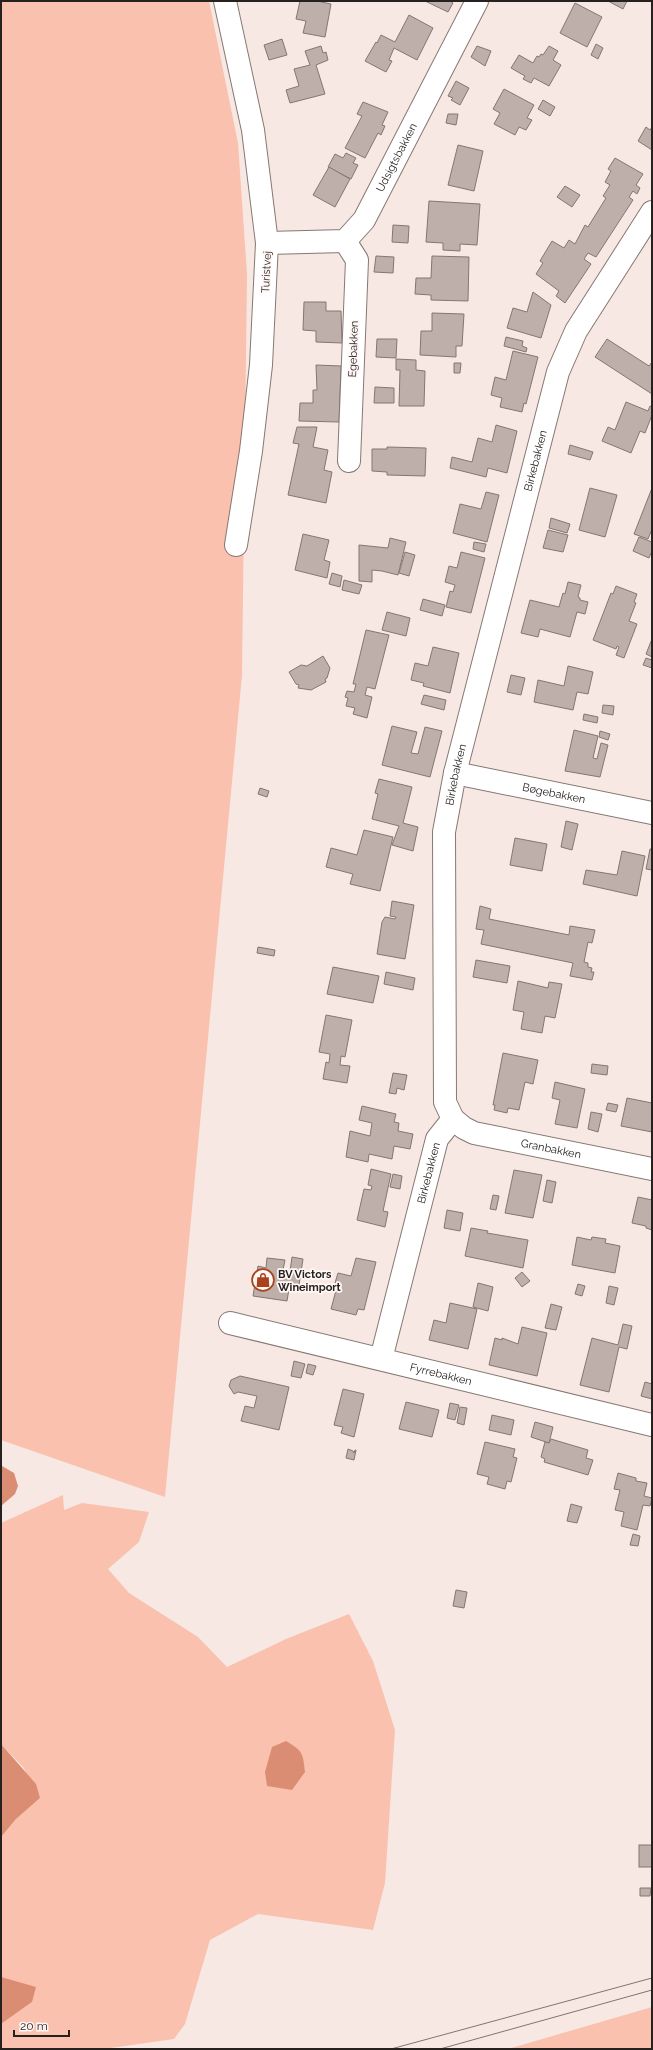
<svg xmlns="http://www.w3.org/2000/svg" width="653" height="2050" viewBox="0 0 653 2050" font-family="Raleway,sans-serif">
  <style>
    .green { fill: #f9c1ae }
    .water { fill: #da8d73 }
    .building { fill: #beafaa; stroke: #847672 }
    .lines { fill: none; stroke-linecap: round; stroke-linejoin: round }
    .minor-casing { stroke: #867873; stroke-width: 24 }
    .minor { stroke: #fff; stroke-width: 22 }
    .tram { stroke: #7f7572; stroke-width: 1 }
    .labels { text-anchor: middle; stroke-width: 3.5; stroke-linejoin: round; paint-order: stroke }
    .street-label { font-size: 11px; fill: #26211f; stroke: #fef7f5 }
    .poi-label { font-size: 11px; font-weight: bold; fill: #26211f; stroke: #fef7f5; text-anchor: start }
  </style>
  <rect width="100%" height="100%" fill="#f8e8e3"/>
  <g class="green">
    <polygon points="1,1 209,1 238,143 247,274 242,675 165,1497 1,1440"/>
    <polygon points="63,1495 64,1510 82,1503 149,1512 139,1542 108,1569 129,1593 198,1637 227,1667 286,1639 349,1614 373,1661 395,1730 385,1883 373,1930 258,1914 210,1940 185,2024 174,2039 104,2049 1,2049 1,2024 32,2002 1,1977 1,1837 16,1819 40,1798 23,1767 1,1744 1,1523"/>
    <polygon points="652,2007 652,2049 508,2049"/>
  </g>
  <g class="water">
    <polygon points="2,1466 14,1473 18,1486 15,1494 1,1506"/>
    <path d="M286,1741C303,1751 303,1753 305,1772L292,1790L267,1786L265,1772L272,1747Z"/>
    <polygon points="1,1744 36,1784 40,1798 16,1819 1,1837"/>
    <polygon points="1,1977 36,1987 32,2002 1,2024"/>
  </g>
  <g class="building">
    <polygon points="300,1 317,1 331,4 325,37 303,33 306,21 296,19"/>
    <polygon points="425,1 450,1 453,3 448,12"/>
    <polygon points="608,1 627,1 623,9"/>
    <polygon points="575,3 602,17 587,47 560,33"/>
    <polygon points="409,15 433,28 417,60 394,48 389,60 392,61 386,72 365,61 376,42 377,43 381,35 395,42"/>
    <polygon points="282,39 287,55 269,60 264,45"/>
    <polygon points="596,44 603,48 598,59 591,55"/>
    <polygon points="321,46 323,53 326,52 328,60 316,65 325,94 290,103 286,90 299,86 294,69 310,65 305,51"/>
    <polygon points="477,46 491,51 485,66 471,57"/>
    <polygon points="549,46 558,51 553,60 561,65 549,86 534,78 531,83 523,79 525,76 511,68 519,55 533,63 537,56 539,57 541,54 543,55"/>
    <polygon points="456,81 469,88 460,105 451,100 453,98 448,96"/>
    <polygon points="504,89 534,105 527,118 532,120 526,130 519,127 515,135 494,124 500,113 493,109"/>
    <polygon points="543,100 555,107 550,116 538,109"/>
    <polygon points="363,102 388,112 382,125 385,126 381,135 378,133 365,158 345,148 362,116 357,114"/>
    <polygon points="448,114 458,114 456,125 446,123"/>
    <polygon points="646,127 650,130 652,127 652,150 638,141"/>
    <polygon points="458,145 483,151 474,191 448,185"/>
    <polygon points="346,153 356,158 353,163 358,165 351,179 328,167 335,154 343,158"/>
    <polygon points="615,158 643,174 636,185 640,188 637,194 633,191 629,197 633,200 596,257 588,253 584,259 591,264 565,303 556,296 559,291 536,274 543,263 540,261 552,241 564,248 569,240 575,244 585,225 588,227 606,198 603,196 610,185 605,182 611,171 608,169"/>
    <polygon points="329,167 350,179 335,207 313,195"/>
    <polygon points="565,186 580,195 572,207 557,197"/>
    <polygon points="429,201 480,204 477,245 460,244 460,251 443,250 443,243 426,242"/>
    <polygon points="393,225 409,226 408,243 392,242"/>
    <polygon points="376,256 394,257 393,273 374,272"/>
    <polygon points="432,256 469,257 468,301 431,300 431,295 415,294 416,278 431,278"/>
    <polygon points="533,292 551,305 541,338 507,328 513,308 527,312"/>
    <polygon points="304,302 326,302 326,311 341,311 342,343 316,342 316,331 303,330"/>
    <polygon points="432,313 464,314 462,346 456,346 456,357 420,355 421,331 432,331"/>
    <polygon points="506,337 523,341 522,346 527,348 526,352 504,346"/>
    <polygon points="377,339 397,339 396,358 376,357"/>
    <polygon points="607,339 649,366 652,362 652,394 595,357"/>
    <polygon points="513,351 538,357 526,404 524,403 522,412 500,407 502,398 491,395 495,377 506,380"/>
    <polygon points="396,359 416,360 416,370 425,371 424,406 399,406 400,370 396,370"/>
    <polygon points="454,363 461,363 460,373 454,373"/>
    <polygon points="316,365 341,366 339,422 299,421 300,403 313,403 313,390 317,390"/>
    <polygon points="375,387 394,388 394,403 374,403"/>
    <polygon points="626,402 648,411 650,406 652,407 652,415 645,433 640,431 631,453 602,441 608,427 615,430"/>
    <polygon points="496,425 517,431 507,473 488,468 486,477 450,468 452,457 472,462 478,438 492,442"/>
    <polygon points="297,427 317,427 313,447 328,450 324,470 332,472 326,503 288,495 299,444 293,443"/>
    <polygon points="570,445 593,452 590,460 568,454"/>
    <polygon points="387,447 426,448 425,476 387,475 387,472 372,471 372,449 387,449"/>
    <polygon points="590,488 617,495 605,537 579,530"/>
    <polygon points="652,488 652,529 648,539 634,534"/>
    <polygon points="486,492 499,495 487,542 453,533 460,504 481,509"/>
    <polygon points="551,518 570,524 567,533 549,528"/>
    <polygon points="548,530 568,535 563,552 543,548"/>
    <polygon points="303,534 329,540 324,560 330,562 327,578 295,570"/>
    <polygon points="639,537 652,542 652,551 649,558 633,551"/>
    <polygon points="390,538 406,542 398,575 382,571 372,570 372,582 359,581 359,545 388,548"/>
    <polygon points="474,542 486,544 484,552 473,549"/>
    <polygon points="405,552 415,555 409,576 399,573"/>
    <polygon points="461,552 485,558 471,613 446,607 450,591 453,592 455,585 445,582 449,566 457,568"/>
    <polygon points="332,573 342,576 340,587 329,584"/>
    <polygon points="344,580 362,585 359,594 342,590"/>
    <polygon points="568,582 581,585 578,597 580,598 580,600 588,602 585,614 577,612 570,637 540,629 538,637 521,633 530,600 559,607 563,593 565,594"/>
    <polygon points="616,586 637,594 634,602 636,603 629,621 637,624 624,658 616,655 619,647 617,646 616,649 593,640 611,593 613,594"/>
    <polygon points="423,599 445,605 442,616 420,610"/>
    <polygon points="387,612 410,618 406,636 382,630"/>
    <polygon points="366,630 389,635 375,689 367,687 365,695 372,697 367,718 353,714 355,708 346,706 348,698 345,697 347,691 354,692 356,684 353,684"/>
    <polygon points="652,639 652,657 646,654"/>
    <polygon points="433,647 459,653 450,693 423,686 424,683 411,680 415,663 428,666"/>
    <polygon points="323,656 330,668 327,678 325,679 326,682 311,690 298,688 299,685 296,684 289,672 301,665 307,666"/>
    <polygon points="646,658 652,660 652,668 643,665"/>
    <polygon points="568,666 593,672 588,694 577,692 573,710 534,702 538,680 564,686"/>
    <polygon points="511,675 525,678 521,695 507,692"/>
    <polygon points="424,695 446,700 444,710 421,704"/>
    <polygon points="603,705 614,706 613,715 602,713"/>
    <polygon points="584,714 598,717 597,723 583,720"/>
    <polygon points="392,726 417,732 411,753 418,754 425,727 442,731 430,777 382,765"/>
    <polygon points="574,730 598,736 593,758 597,759 601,743 608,745 600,777 565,771"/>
    <polygon points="600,731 610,734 608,740 599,737"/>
    <polygon points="379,779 412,787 403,823 418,827 413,851 392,845 399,826 372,819 378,794 375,793"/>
    <polygon points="260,788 269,791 267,797 258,794"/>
    <polygon points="566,821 578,824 572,850 561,847"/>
    <polygon points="364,830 393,837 380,891 350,884 353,874 326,867 331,848 357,855"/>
    <polygon points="515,838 547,844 542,871 510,865"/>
    <polygon points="650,849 652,849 652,870 646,869"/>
    <polygon points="622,851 645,856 637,896 583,884 586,870 617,875"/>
    <polygon points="392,901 414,905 405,959 377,954 382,922 385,917 395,919 396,917 390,916"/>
    <polygon points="480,906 491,909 489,919 569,935 570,926 595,930 592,943 588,942 584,962 588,963 588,967 592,968 591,972 594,972 592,980 570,976 573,963 481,944 484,930 476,929"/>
    <polygon points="258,947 275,950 274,956 257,953"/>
    <polygon points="476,960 510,966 507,983 473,977"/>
    <polygon points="333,967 379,976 373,1003 327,994"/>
    <polygon points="386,972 415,978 413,990 384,984"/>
    <polygon points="518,981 548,988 549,982 562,984 555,1018 545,1016 542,1033 521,1029 524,1012 513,1010"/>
    <polygon points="326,1015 352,1020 345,1057 341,1056 340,1065 350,1066 347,1083 323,1079 326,1062 329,1063 330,1054 319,1052"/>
    <polygon points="503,1053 538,1060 533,1084 525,1082 519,1110 508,1108 507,1113 494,1110 495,1105 493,1105"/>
    <polygon points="592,1064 608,1066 607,1075 591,1073"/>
    <polygon points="393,1073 407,1075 404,1090 397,1088 396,1094 389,1093"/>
    <polygon points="555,1082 585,1089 577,1128 555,1124 560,1100 552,1098"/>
    <polygon points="627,1098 652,1103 652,1132 621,1126"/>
    <polygon points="608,1103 618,1105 616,1112 606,1110"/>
    <polygon points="362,1106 396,1114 394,1122 399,1123 398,1131 413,1134 410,1149 394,1146 392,1159 369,1154 368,1162 346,1157 350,1131 370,1136 372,1123 359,1120"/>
    <polygon points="591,1112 602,1114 598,1132 588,1129"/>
    <polygon points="371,1169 391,1174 383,1211 388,1212 385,1227 357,1220 364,1189 371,1190 372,1186 368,1185"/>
    <polygon points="514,1170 542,1175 533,1218 505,1213"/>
    <polygon points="393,1174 402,1176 400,1189 390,1187"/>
    <polygon points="547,1180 556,1182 552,1203 543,1201"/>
    <polygon points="493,1195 499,1196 496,1210 490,1209"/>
    <polygon points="638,1197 652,1200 652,1230 646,1228 646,1226 632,1223"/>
    <polygon points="447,1210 463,1213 460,1231 444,1228"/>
    <polygon points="471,1228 488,1231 487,1233 528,1240 523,1268 465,1256"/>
    <polygon points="577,1237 591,1240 592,1237 606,1239 605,1243 620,1246 615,1273 572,1265"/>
    <polygon points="292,1257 303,1259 299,1285 290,1283 287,1301 253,1296 258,1266 266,1268 267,1258 285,1260 283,1270 290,1271"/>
    <polygon points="356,1258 376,1262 364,1310 358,1309 356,1315 331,1309 338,1283 335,1283 338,1273 351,1276"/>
    <polygon points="522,1272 530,1281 522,1287 515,1278"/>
    <polygon points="478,1283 493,1287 488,1311 473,1307"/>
    <polygon points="578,1284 585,1286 582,1296 575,1294"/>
    <polygon points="609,1286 618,1288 614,1305 606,1303"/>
    <polygon points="450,1303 477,1309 468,1349 429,1340 434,1320 446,1323"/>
    <polygon points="551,1304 562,1307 556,1330 545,1328"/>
    <polygon points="623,1324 632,1326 627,1349 619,1347 609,1392 580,1385 592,1338 618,1345"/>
    <polygon points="522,1327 547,1333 537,1376 489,1365 495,1338 502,1340 502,1338 518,1344"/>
    <polygon points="294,1361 305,1364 301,1378 291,1376"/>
    <polygon points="308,1364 316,1366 313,1375 306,1373"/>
    <polygon points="240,1376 289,1387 279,1430 241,1421 245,1406 254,1408 257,1396 238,1392 234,1394 229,1386 231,1380"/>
    <polygon points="645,1382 652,1384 652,1399 641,1396"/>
    <polygon points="343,1389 364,1394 354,1437 341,1433 343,1427 334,1425"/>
    <polygon points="406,1402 439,1410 432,1437 399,1429"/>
    <polygon points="450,1403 459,1405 455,1420 447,1418"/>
    <polygon points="460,1407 467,1408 464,1425 457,1423"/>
    <polygon points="492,1415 514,1420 511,1435 489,1430"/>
    <polygon points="535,1422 553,1427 549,1443 531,1437"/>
    <polygon points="551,1439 588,1450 586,1458 593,1460 588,1475 544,1462 545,1459 541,1457 545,1442 549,1443"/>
    <polygon points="485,1442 515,1449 513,1457 517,1458 511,1482 507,1481 505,1489 487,1484 489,1477 477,1474"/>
    <polygon points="348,1449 353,1451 354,1453 355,1450 356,1450 354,1460 346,1458"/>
    <polygon points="618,1473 636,1478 636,1481 647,1483 644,1496 652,1498 652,1499 650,1506 643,1505 637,1530 621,1526 624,1512 615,1510 620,1490 614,1489"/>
    <polygon points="571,1504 582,1507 577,1523 567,1521"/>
    <polygon points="633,1534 640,1536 638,1546 630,1545"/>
    <polygon points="456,1590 467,1592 464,1608 453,1606"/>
    <rect x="639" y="1845" width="13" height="22"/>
    <polygon points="640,1888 651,1888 650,1896 640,1896"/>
  </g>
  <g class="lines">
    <g class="minor-casing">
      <g id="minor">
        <polyline points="225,1 253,130 267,243 261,365 251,451 236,545"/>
        <polyline points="345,241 357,260 349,461"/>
        <path id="s1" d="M267,243L345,241L364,220L477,1"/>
        <path id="s2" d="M455,773L652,813"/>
        <path id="s3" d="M453,1119L464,1128L474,1133L652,1169"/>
        <path id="s4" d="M230,1323L652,1425"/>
        <path id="s5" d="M381,1359L437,1139L453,1119L445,1102L444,832L455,773L558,372L576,331L652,212"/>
      </g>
    </g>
    <use href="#minor" class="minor"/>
    <g class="tram">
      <polyline points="391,2049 652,1978"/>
      <polyline points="440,2049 652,1990"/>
    </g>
  </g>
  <defs>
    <g id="shop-ring" transform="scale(1.15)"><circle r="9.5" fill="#fef7f5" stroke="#aa431d" stroke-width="1.5"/><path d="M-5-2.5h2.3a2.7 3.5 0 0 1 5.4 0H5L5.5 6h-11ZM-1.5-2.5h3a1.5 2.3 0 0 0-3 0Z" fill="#aa431d"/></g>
  </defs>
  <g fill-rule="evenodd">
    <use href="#shop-ring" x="263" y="1280"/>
  </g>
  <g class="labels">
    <g class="street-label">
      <text dy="4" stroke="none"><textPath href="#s1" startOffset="177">Udsigtsbakken</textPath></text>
      <text transform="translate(266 272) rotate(-87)" y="4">Turistvej</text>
      <text transform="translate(353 349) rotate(-88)" y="4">Egebakken</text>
      <text dy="4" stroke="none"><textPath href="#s5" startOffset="924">Birkebakken</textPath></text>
      <text dy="4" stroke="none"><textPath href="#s5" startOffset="600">Birkebakken</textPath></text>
      <text dy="4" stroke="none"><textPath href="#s2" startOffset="101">Bøgebakken</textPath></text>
      <text dy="4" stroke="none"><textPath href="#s3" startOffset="104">Granbakken</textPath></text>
      <text dy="4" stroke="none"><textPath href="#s5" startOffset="192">Birkebakken</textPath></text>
      <text dy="4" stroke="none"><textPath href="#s4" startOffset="217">Fyrrebakken</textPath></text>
    </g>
    <g class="poi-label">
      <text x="278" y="1278">BV Victors<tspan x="278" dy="13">Wineimport</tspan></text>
    </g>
  </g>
  <rect width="653" height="2050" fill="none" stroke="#26211f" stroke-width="4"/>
  <path d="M14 2030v6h55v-6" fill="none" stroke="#26211f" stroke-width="2"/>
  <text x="20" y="2030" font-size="12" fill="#26211f" stroke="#fef7f5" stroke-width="3" paint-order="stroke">20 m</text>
</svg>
